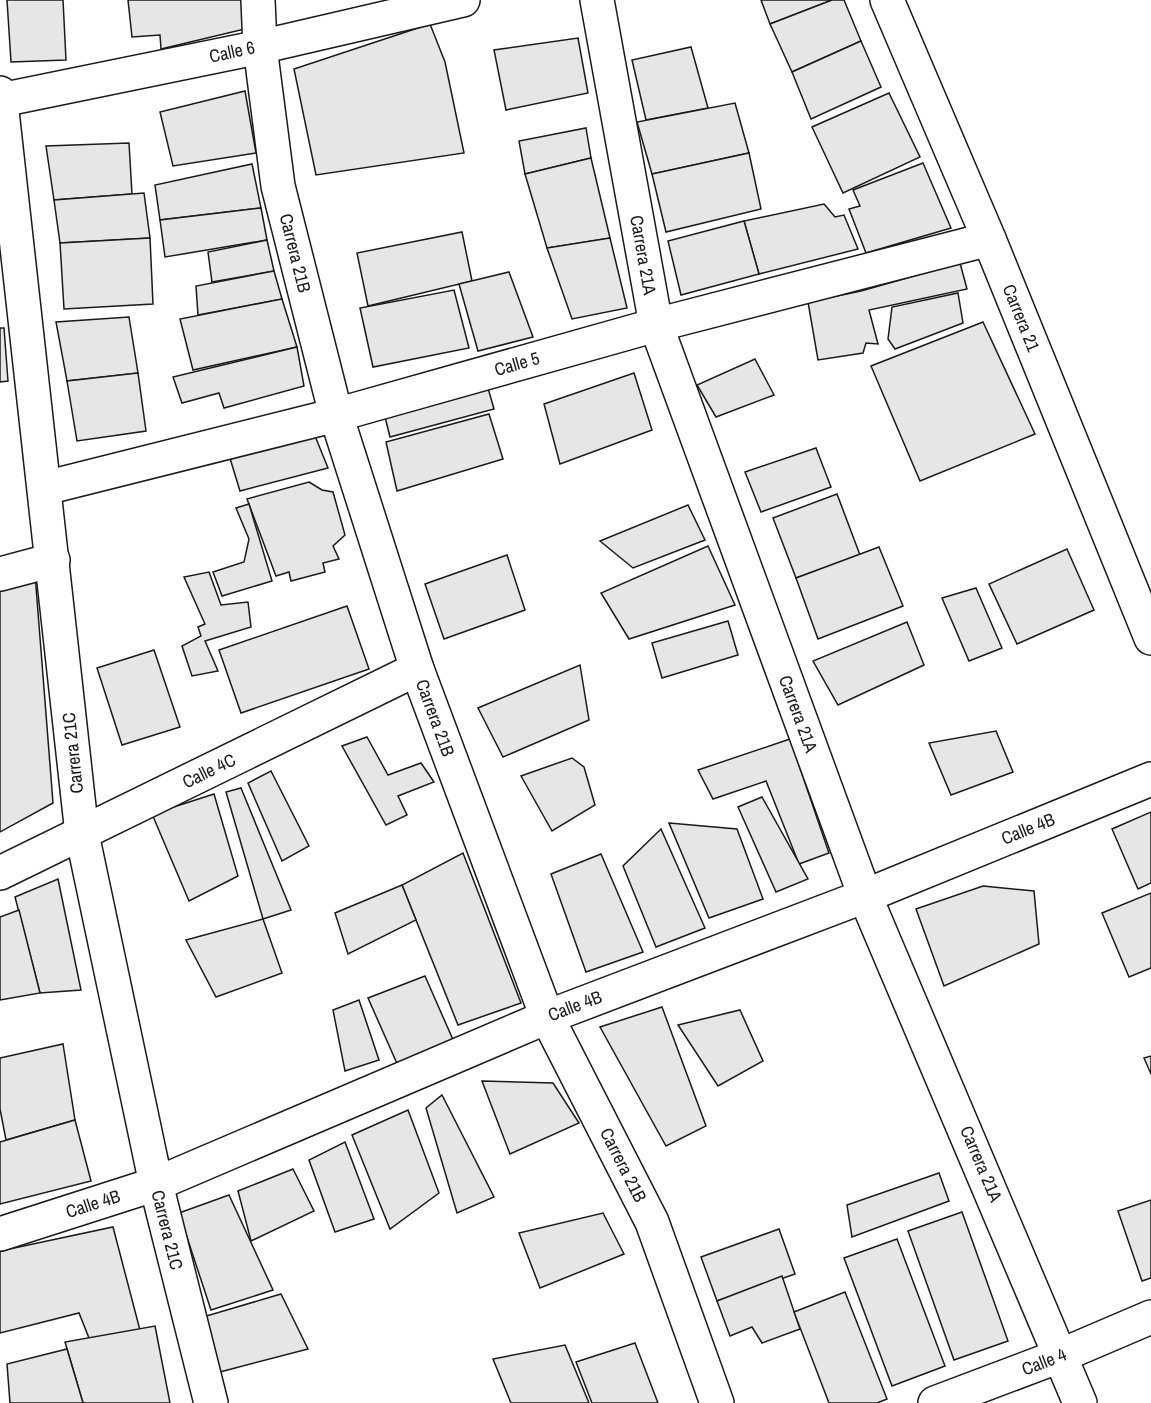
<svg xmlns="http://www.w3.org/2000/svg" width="1151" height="1403" viewBox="0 0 1151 1403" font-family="'Archivo Narrow',sans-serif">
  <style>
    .building { fill: #e6e6e6; stroke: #1a1a1a; stroke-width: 1.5 }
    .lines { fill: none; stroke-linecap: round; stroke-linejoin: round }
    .minor-casing { stroke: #1a1a1a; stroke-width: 36 }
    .minor { stroke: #fff; stroke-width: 33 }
    .labels { text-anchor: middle; stroke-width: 4.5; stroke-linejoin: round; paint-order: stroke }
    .street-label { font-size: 18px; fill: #1a1a1a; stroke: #fff }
  </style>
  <rect width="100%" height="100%" fill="#fff"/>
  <g class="building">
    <polygon points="7,0 63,0 66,60 11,62"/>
    <polygon points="128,0 243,0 249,28 161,49 160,35 132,37"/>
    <polygon points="761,0 832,0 770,24"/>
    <polygon points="832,0 844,0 861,41 792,72 770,24"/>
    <polygon points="430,24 445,62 464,153 316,175 294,69"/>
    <polygon points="578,38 588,93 506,110 494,50"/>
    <polygon points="861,41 881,87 811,119 792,72"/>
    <polygon points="691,47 708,108 646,120 632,60"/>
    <polygon points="245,91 256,153 173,166 160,112"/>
    <polygon points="889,93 920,157 843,193 812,127"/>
    <polygon points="735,103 749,153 652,174 637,122"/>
    <polygon points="586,128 591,158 525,174 519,141"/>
    <polygon points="129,143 132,194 54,200 46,146"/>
    <polygon points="749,153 761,209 666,232 652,174"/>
    <polygon points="591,158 610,238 547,248 525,174"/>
    <polygon points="923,163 951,228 866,253 849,209 860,206 853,190"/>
    <polygon points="252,164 261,208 160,220 155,185"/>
    <polygon points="144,193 150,238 60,243 54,200"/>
    <polygon points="824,204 835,217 844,215 858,249 759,274 744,221"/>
    <polygon points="261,208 267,240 165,257 160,220"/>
    <polygon points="744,221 759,274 681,295 668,241"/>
    <polygon points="462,232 472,281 368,306 357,253"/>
    <polygon points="150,238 153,304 64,309 60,243"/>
    <polygon points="610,238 627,308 572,319 547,248"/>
    <polygon points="267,240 274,271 212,282 208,252"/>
    <polygon points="960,263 967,289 869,310 878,344 866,343 863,353 818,360 808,302 861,291"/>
    <polygon points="274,271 282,299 198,315 196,286"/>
    <polygon points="509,272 533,337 478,351 459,284"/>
    <polygon points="454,290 469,348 373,367 360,308"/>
    <polygon points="958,293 963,323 895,349 888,339 892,307"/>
    <polygon points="282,299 297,347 193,370 180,319"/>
    <polygon points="129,317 138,373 67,381 56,322"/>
    <polygon points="983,322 1035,434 920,481 871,366"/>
    <polygon points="0,328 4,328 8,381 0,382"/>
    <polygon points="297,347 304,386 224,408 219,393 182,403 173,377"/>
    <polygon points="755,359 774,395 716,417 697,385"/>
    <polygon points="138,373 146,431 77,441 67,381"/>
    <polygon points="634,373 652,430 560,464 544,404"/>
    <polygon points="486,381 494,409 390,437 383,409"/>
    <polygon points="489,414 503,459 397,491 386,442"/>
    <polygon points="313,431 328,468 240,491 229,455"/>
    <polygon points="816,448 831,487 761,512 745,472"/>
    <polygon points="309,482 322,490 333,492 345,535 333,546 339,559 323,563 325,572 291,581 289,572 276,576 247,499"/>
    <polygon points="837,494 860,555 796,578 773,518"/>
    <polygon points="249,504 272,581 222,596 213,572 244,562 249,539 236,508"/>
    <polygon points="688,505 705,540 633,568 600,541"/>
    <polygon points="708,546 735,605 629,639 601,593"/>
    <polygon points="879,547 903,606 818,639 796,578"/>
    <polygon points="1067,549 1094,610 1017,644 989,584"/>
    <polygon points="507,555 525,610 444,639 425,584"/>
    <polygon points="209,572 221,605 248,602 251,627 205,641 218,671 192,676 182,646 201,636 198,627 205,624 184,577"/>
    <polygon points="35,574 53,803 0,832 0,584"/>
    <polygon points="976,588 1002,648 969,661 942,598"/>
    <polygon points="347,606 369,669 241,713 219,650"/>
    <polygon points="728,621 738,655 662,678 652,643"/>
    <polygon points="907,622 924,665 838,705 813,661"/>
    <polygon points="154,650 180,727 122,745 97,668"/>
    <polygon points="580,665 589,720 503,757 478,708"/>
    <polygon points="996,731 1013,772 951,795 929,743"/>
    <polygon points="367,737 388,775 421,763 434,782 398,796 407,815 386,825 342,746"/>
    <polygon points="790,739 829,853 799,864 766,781 713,799 698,770"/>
    <polygon points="572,758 584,767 595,805 552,831 521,776"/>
    <polygon points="271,771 309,846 282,861 248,783"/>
    <polygon points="241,788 291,910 263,919 226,792"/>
    <polygon points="214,794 238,876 189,901 152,814"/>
    <polygon points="762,797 808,879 776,892 738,807"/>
    <polygon points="1151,812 1151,883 1138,889 1112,829"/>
    <polygon points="669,823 737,829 763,899 709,918"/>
    <polygon points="661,829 705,928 656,947 623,866"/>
    <polygon points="463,853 521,1003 458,1025 402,885"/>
    <polygon points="601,854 643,952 586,972 551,874"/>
    <polygon points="58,879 81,990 40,993 15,897"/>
    <polygon points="402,885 416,920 348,954 335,913"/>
    <polygon points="983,886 1034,891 1039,944 944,986 916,909"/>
    <polygon points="1151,893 1151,968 1129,977 1102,913"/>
    <polygon points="19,910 40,993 0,1000 0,917"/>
    <polygon points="263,919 282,973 216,997 186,940"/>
    <polygon points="425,976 454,1042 399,1068 368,998"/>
    <polygon points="359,1000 379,1060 345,1071 333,1010"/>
    <polygon points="662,1007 706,1126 666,1146 600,1027"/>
    <polygon points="740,1010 763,1061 718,1086 678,1025"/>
    <polygon points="63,1044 75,1120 6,1140 0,1109 0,1058"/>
    <polygon points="1151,1056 1151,1074 1144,1058"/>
    <polygon points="482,1081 553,1083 579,1123 510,1154"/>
    <polygon points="442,1095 494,1197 457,1213 426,1108"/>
    <polygon points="408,1110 439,1193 390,1229 352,1135"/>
    <polygon points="75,1120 91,1181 0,1204 0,1142"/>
    <polygon points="345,1142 374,1219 335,1232 309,1160"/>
    <polygon points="293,1169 314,1211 251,1241 238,1191"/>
    <polygon points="939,1173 949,1201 852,1237 847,1205"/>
    <polygon points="229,1195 273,1290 211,1310 179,1213"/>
    <polygon points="1151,1200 1151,1278 1142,1281 1118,1211"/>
    <polygon points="962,1212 1008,1341 954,1360 908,1231"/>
    <polygon points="603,1213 624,1254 540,1288 519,1233"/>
    <polygon points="113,1227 141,1334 93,1348 79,1313 0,1333 0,1251"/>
    <polygon points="779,1229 795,1274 717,1301 701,1257"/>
    <polygon points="897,1239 945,1366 892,1386 844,1258"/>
    <polygon points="782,1276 800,1329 762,1343 752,1327 730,1336 717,1301"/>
    <polygon points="845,1292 887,1399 877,1403 829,1403 794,1312"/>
    <polygon points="281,1294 308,1349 216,1373 203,1317"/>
    <polygon points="155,1326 170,1403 83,1403 65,1342"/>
    <polygon points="635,1343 658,1403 592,1403 576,1362"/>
    <polygon points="565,1345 589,1403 511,1403 493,1359"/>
    <polygon points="67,1349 83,1403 10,1403 7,1364"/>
  </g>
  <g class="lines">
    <g class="minor-casing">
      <g id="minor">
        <polyline points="258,0 260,47 278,186 336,415 417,669 547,1017 652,1222 717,1403"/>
        <polyline points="597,0 656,325 865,896 1080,1403"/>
        <polyline points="887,0 989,239 1151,638"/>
        <polyline points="0,93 82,834 156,1184 211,1403"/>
        <polyline points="1,100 260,47 463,0"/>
        <polyline points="45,488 336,415 656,325 989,239"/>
        <polyline points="0,574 53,560"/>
        <polyline points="0,873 417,669"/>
        <polyline points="0,1234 156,1184 547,1017 865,896 1151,779"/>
        <polyline points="935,1403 1062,1355 1151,1317"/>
      </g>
    </g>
    <use href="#minor" class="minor"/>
  </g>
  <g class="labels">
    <g class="street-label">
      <text transform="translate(232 52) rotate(-12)" y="6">Calle 6</text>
      <text transform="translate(295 253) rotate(76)" y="6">Carrera 21B</text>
      <text transform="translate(643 255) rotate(80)" y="6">Carrera 21A</text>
      <text transform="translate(1021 318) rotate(68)" y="6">Carrera 21</text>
      <text transform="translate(517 364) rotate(-16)" y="6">Calle 5</text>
      <text transform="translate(798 714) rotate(70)" y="6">Carrera 21A</text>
      <text transform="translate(435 718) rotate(70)" y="6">Carrera 21B</text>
      <text transform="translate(73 753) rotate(-96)" y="6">Carrera 21C</text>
      <text transform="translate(209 771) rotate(-26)" y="6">Calle 4C</text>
      <text transform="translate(1028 829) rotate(-22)" y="6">Calle 4B</text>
      <text transform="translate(575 1006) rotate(-21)" y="6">Calle 4B</text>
      <text transform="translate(981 1164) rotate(67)" y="6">Carrera 21A</text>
      <text transform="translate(623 1165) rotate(63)" y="6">Carrera 21B</text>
      <text transform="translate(93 1204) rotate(-18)" y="6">Calle 4B</text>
      <text transform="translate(167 1230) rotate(76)" y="6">Carrera 21C</text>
      <text transform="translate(1044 1362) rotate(-21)" y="6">Calle 4</text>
    </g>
  </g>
</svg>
